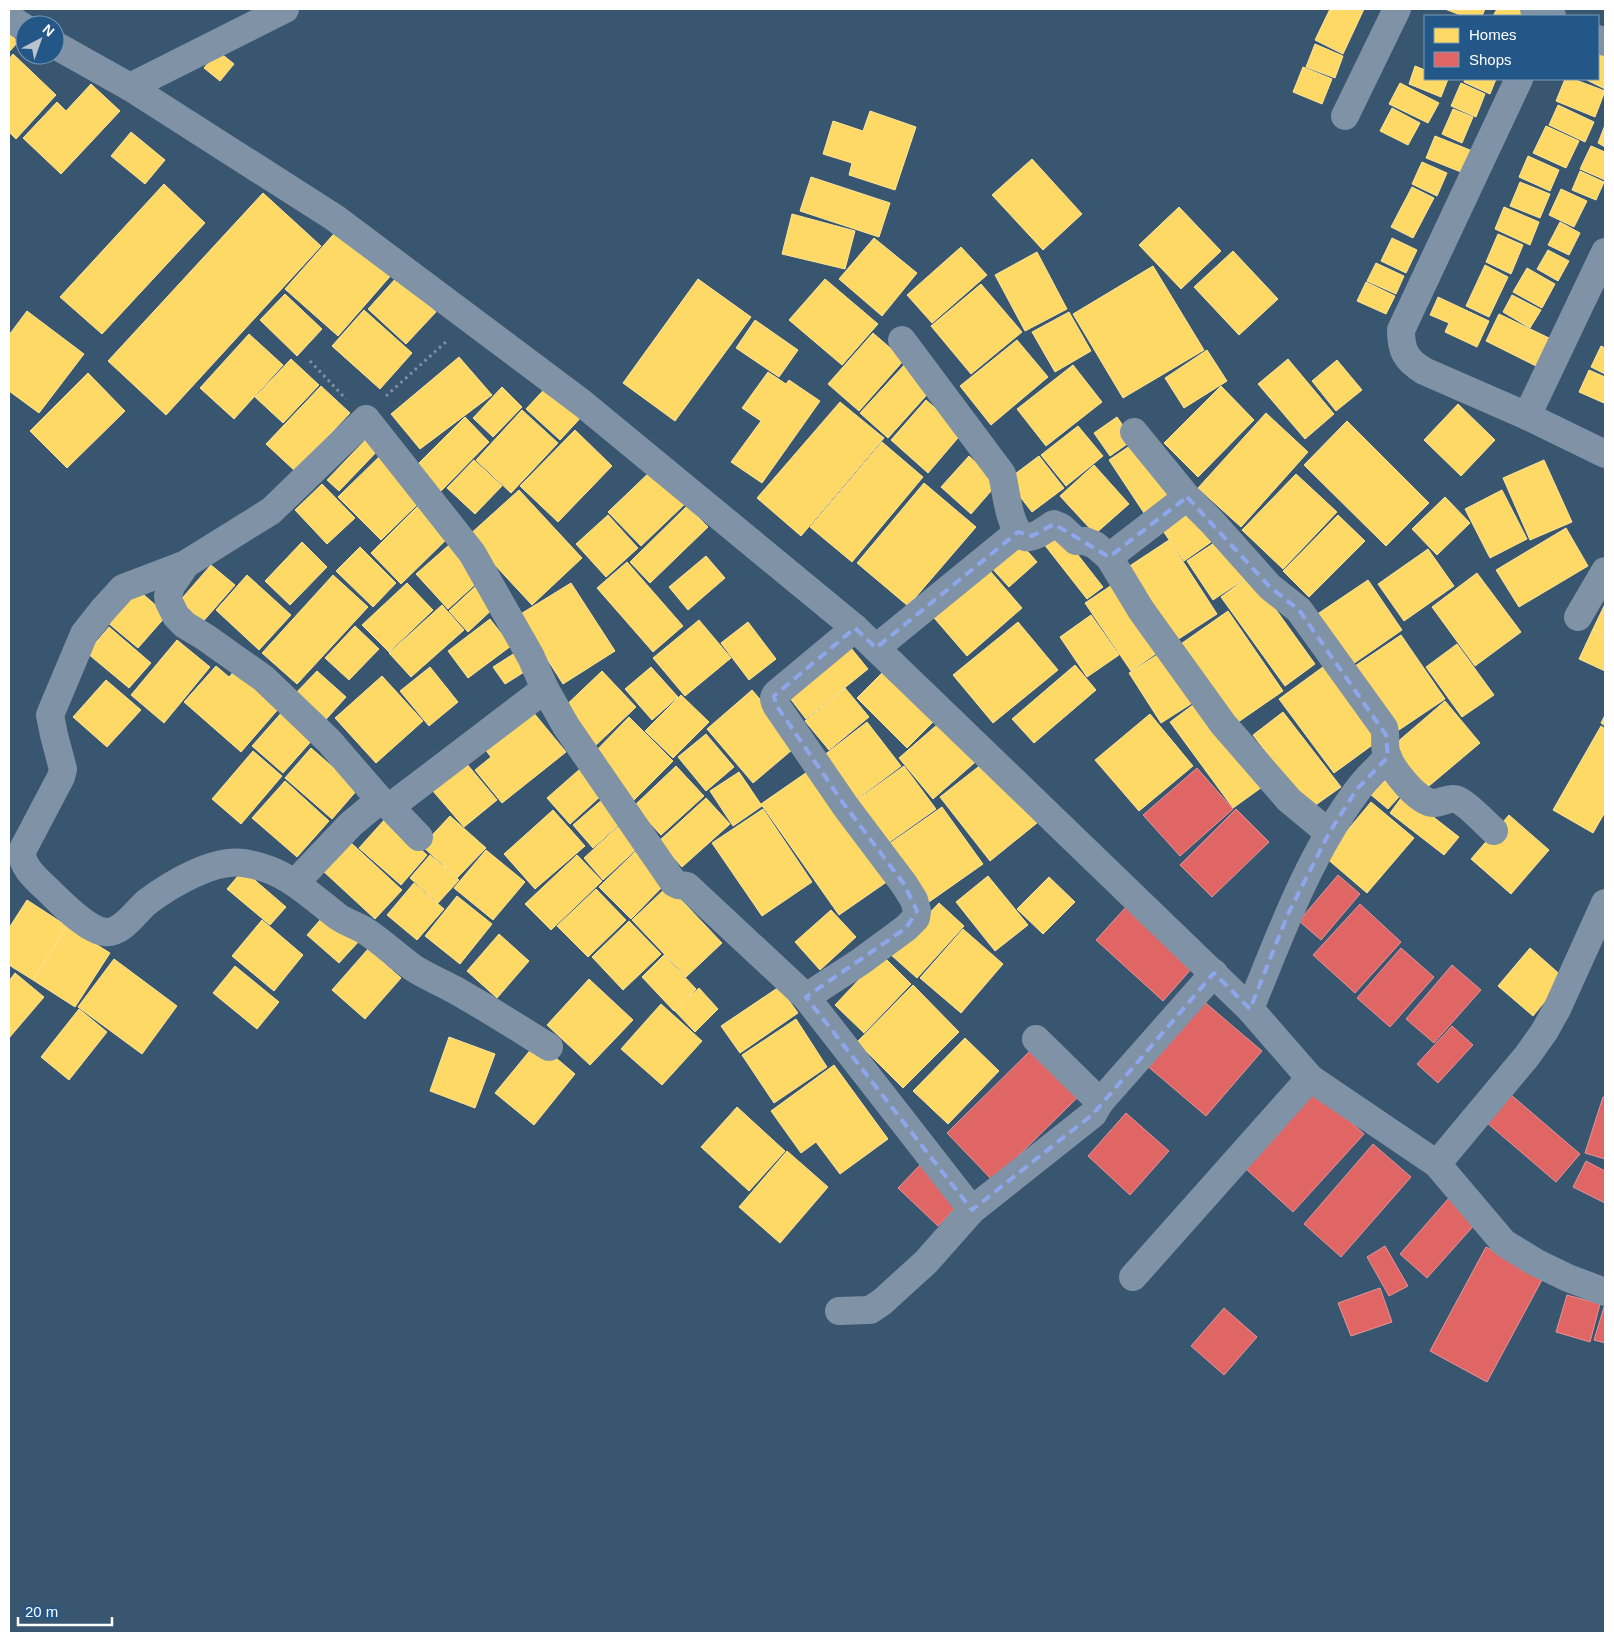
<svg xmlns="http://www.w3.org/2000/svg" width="1614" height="1642" viewBox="0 0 1614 1642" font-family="Helvetica,sans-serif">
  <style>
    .homes { fill: #ffd966; stroke: #ffe494 }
    .shops { fill: #e06666; stroke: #e99494 }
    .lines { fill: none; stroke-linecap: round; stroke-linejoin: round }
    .path { stroke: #8093a6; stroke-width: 3; stroke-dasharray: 2.5 4; stroke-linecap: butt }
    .minor { stroke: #8093a6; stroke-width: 28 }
    .marked { fill: none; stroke: #8ea6ec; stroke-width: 4; stroke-dasharray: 10 6; stroke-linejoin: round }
  </style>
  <rect width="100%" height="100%" fill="#395670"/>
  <g class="homes">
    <polygon points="1330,9 1364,9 1343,54 1315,40"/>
    <polygon points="1445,9 1485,9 1482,16 1463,16"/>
    <polygon points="1497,9 1522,9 1528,16 1493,16"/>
    <polygon points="9,33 18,42 9,52"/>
    <polygon points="1315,44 1343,56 1335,78 1306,67"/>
    <polygon points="1604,44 1605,45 1605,89 1587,80 1598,79 1598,58"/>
    <polygon points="218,51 234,64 220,81 204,68"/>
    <polygon points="13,54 56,95 16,139 9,132 9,59"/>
    <polygon points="1415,66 1425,70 1425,79 1448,79 1441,97 1409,84"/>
    <polygon points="1303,67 1332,79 1322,104 1293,92"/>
    <polygon points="1465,79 1496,79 1490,94 1464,82"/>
    <polygon points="1565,79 1573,79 1605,91 1595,117 1556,101"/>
    <polygon points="1400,83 1439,103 1428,123 1389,104"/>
    <polygon points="1461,83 1485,94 1476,117 1451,106"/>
    <polygon points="91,84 120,111 61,174 23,138 57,102 66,111"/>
    <polygon points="1558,105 1594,122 1585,142 1549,125"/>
    <polygon points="1392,108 1420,123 1408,145 1380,131"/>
    <polygon points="1453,109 1473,117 1462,143 1442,134"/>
    <polygon points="870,111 916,127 895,190 849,175 852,163 823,154 833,121 863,131"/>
    <polygon points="1605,125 1605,147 1598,143"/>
    <polygon points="1546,126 1579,141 1566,168 1533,153"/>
    <polygon points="131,132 165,160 145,184 111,156"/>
    <polygon points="1435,136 1475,152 1466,174 1426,158"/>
    <polygon points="1591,146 1605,152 1605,180 1580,169"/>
    <polygon points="1528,156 1559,170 1550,191 1519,177"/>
    <polygon points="1032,159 1082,214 1043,250 992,195"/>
    <polygon points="1422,162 1447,173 1437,196 1412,184"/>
    <polygon points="1580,171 1604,182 1596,200 1572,190"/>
    <polygon points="811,177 890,203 879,237 800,211"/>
    <polygon points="1520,182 1550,194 1540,218 1510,206"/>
    <polygon points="164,184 205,223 102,334 60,297"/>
    <polygon points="1412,187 1434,198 1413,238 1391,227"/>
    <polygon points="1561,189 1587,201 1574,227 1549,215"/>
    <polygon points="263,193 321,246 166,415 108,361"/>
    <polygon points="1179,207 1221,251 1181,289 1139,245"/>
    <polygon points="1504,207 1539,222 1530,245 1495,229"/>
    <polygon points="792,214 855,231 845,269 782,254"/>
    <polygon points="1560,222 1580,233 1569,255 1548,245"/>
    <polygon points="340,227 393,273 338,336 285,289"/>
    <polygon points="1498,234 1523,245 1511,274 1486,262"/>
    <polygon points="874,238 917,273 882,316 839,279"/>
    <polygon points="1392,238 1417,250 1406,273 1381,261"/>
    <polygon points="961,247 987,275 932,323 907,295"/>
    <polygon points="1548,250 1569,261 1558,281 1537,269"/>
    <polygon points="1233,251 1278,299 1239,335 1194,287"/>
    <polygon points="1037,252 1067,309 1025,331 995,275"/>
    <polygon points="1376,263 1404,276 1396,294 1367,281"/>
    <polygon points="1485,265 1508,277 1489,317 1466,306"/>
    <polygon points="1153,266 1204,350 1123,398 1073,314"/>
    <polygon points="1527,268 1555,284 1542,308 1513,292"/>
    <polygon points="397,277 436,312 406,344 368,309"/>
    <polygon points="698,279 751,317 675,421 623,383"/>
    <polygon points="825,279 878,324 842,365 789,320"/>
    <polygon points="1366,282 1395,296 1386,314 1357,301"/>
    <polygon points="981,284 1022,332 971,374 931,326"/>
    <polygon points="285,294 322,329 297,356 260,320"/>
    <polygon points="1512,295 1541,310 1530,328 1503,312"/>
    <polygon points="1438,297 1489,321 1477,347 1445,332 1449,323 1430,315"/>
    <polygon points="364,310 412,353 380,389 332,346"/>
    <polygon points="27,311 84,354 39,413 9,391 9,335"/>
    <polygon points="1069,312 1091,351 1055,372 1032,332"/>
    <polygon points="1499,314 1549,338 1536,366 1486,341"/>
    <polygon points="755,320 798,350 779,377 736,348"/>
    <polygon points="873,333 904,360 859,411 828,384"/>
    <polygon points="249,334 283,365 234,419 200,388"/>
    <polygon points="1017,340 1048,377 991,425 960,386"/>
    <polygon points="1601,346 1605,348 1605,374 1591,367"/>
    <polygon points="1207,350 1227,381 1184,408 1165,378"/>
    <polygon points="459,357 492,395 420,449 391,414"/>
    <polygon points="291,359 319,385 283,423 255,397"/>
    <polygon points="1288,359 1334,414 1305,439 1258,384"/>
    <polygon points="1337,360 1362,390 1336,411 1312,381"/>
    <polygon points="906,363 933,388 888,438 860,413"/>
    <polygon points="1073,365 1102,402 1046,446 1017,409"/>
    <polygon points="1589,370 1605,377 1605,399 1604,403 1579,392"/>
    <polygon points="768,372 786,384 789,380 820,401 762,483 731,462 761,421 742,408"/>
    <polygon points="88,373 125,411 67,468 30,431"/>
    <polygon points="551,382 585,413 560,440 526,409"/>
    <polygon points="321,386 350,413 295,471 266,444"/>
    <polygon points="1221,386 1254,420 1198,477 1164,443"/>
    <polygon points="502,387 522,407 493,437 473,418"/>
    <polygon points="926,400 963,432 928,473 891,440"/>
    <polygon points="840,402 884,438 801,536 757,498"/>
    <polygon points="1458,404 1495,440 1461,476 1424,440"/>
    <polygon points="522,410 558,443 511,493 476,460"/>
    <polygon points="1266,413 1308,452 1241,527 1198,488"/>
    <polygon points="465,417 489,442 440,492 415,467"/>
    <polygon points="1117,417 1133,440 1110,456 1094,433"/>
    <polygon points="1347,421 1429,503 1386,546 1304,465"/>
    <polygon points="1078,426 1103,456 1066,486 1041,455"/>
    <polygon points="575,430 612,466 558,522 520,486"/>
    <polygon points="373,432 385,443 339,491 327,480"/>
    <polygon points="1137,441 1179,503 1150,522 1109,460"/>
    <polygon points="882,442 923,477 852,562 810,527"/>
    <polygon points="383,453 426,496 381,540 338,497"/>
    <polygon points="969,456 998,483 971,514 941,487"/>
    <polygon points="1039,456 1064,488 1032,512 1007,480"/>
    <polygon points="474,460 502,486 475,514 447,488"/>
    <polygon points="1544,460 1572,522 1530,540 1503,478"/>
    <polygon points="1094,465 1129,504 1095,534 1060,496"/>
    <polygon points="654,468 687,502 641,546 608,512"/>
    <polygon points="1296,474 1337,512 1283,569 1242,530"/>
    <polygon points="924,483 976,527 908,606 857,563"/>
    <polygon points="322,484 355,518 327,544 295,510"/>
    <polygon points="519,490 582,558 532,605 468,536"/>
    <polygon points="1502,490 1527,539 1490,558 1465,509"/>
    <polygon points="1445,497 1470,523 1437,555 1412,529"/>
    <polygon points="423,501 454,532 401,584 371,553"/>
    <polygon points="1184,502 1211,542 1184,561 1156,521"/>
    <polygon points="687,506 708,527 650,583 630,562"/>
    <polygon points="608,515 638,548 606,577 576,544"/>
    <polygon points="1338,515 1365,541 1309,597 1283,571"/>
    <polygon points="1056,527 1103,587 1087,599 1040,539"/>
    <polygon points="1566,528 1588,566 1519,607 1496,570"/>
    <polygon points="1223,537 1249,576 1213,600 1187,561"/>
    <polygon points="1016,538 1037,562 1009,587 988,564"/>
    <polygon points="1169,540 1217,614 1177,640 1128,567"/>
    <polygon points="302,542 327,567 290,605 265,581"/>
    <polygon points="449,545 480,580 448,609 416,574"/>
    <polygon points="360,547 396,583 373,607 336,571"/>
    <polygon points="1428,549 1454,586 1404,621 1378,584"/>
    <polygon points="706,556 725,578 688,610 669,587"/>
    <polygon points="627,562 683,626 653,652 597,588"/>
    <polygon points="984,564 1022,608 967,656 929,612"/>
    <polygon points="211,565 235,585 200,625 177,604"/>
    <polygon points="1477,573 1521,632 1475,666 1432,607"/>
    <polygon points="247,575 291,615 259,650 216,610"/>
    <polygon points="333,575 368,607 297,684 262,653"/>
    <polygon points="1251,575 1315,664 1285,686 1221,597"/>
    <polygon points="1368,580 1402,630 1350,666 1316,615"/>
    <polygon points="1118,581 1164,648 1131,671 1085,603"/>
    <polygon points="407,583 433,610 389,652 362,625"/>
    <polygon points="571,583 615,651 563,684 519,615"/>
    <polygon points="478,584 497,605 468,632 449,611"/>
    <polygon points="136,588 167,615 138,648 107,622"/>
    <polygon points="1605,604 1605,636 1593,629"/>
    <polygon points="442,605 464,630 411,677 389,653"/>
    <polygon points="1228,611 1283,691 1231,727 1175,648"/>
    <polygon points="1091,615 1119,655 1087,677 1060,637"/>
    <polygon points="490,619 511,646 468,678 448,651"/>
    <polygon points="699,620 731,658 685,696 653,658"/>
    <polygon points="748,622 776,659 749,680 721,643"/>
    <polygon points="1018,622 1058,670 993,723 953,675"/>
    <polygon points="355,626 379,649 349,680 325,658"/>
    <polygon points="109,627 151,663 129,688 87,653"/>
    <polygon points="1593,629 1605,636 1605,671 1579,659"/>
    <polygon points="1401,635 1445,699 1393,734 1349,670"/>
    <polygon points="177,640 210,667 164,723 131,695"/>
    <polygon points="847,643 868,669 806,719 786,693"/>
    <polygon points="1457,644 1494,695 1462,717 1426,667"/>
    <polygon points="1165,650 1197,700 1161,723 1129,673"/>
    <polygon points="518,651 529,669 505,684 493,667"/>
    <polygon points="1327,664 1382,738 1334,773 1279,699"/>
    <polygon points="1075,665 1096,690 1034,743 1012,719"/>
    <polygon points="216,666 229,677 237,668 280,707 241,752 184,702"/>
    <polygon points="889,666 939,716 907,748 857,698"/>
    <polygon points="430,667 458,702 429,726 400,691"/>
    <polygon points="651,667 678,697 652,720 625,689"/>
    <polygon points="317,671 346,697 321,725 292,697"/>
    <polygon points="602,671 636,707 594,747 560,711"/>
    <polygon points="382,676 423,721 376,763 335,718"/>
    <polygon points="106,680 141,710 107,747 73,717"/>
    <polygon points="845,688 869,717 829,750 805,721"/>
    <polygon points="752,690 799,744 753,783 707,729"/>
    <polygon points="681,695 709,722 673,758 645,731"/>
    <polygon points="1201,699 1265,785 1233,808 1170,722"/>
    <polygon points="1445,701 1480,743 1423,791 1388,750"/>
    <polygon points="528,706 566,752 502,803 475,770 491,757 481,744"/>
    <polygon points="283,711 314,738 283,773 252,746"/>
    <polygon points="1283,712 1341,787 1310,809 1253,735"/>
    <polygon points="1150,714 1193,766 1139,811 1095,760"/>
    <polygon points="1605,715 1605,726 1601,723"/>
    <polygon points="629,717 673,761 633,801 589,758"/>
    <polygon points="946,717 981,757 933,799 899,758"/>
    <polygon points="867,722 901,766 857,799 823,756"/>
    <polygon points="1601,726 1605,729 1605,812 1593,833 1553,810"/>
    <polygon points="706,734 734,767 706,791 678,757"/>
    <polygon points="311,748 358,789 332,819 285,778"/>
    <polygon points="253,751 282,776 241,824 212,799"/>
    <polygon points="987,760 1037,823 990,861 940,797"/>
    <polygon points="466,763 497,800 464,827 432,790"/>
    <polygon points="676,766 704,796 661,835 634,806"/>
    <polygon points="904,766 936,809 888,843 857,800"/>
    <polygon points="580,769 603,794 570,824 547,798"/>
    <polygon points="1382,769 1406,789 1388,809 1364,789"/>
    <polygon points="810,770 888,881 839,915 761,804"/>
    <polygon points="739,772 762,806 733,826 710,791"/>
    <polygon points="285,781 329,821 297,857 252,818"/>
    <polygon points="1404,794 1459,837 1444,855 1390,813"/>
    <polygon points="604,798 624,820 593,848 573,825"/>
    <polygon points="706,798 730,824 682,867 659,841"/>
    <polygon points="1371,802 1414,838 1367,893 1325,857"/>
    <polygon points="942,807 983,864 929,902 889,844"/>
    <polygon points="763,809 812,882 762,916 712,843"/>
    <polygon points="553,810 585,846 535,889 504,854"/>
    <polygon points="1509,815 1549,850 1511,894 1471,859"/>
    <polygon points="450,816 486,848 457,878 422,846"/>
    <polygon points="386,818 427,855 401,885 359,848"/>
    <polygon points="622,823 642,844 603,880 584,858"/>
    <polygon points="349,841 402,890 375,919 322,870"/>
    <polygon points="486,850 525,882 493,920 454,888"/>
    <polygon points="635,852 666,883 631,919 599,887"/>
    <polygon points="430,855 459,880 438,903 410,878"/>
    <polygon points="577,855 602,881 551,930 525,904"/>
    <polygon points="243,870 286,907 270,925 227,889"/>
    <polygon points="988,876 1028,925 995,951 956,902"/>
    <polygon points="1049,877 1075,902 1043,934 1017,909"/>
    <polygon points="414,883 444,909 417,940 387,915"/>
    <polygon points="668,886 722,943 686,977 632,920"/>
    <polygon points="596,889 626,920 588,957 557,926"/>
    <polygon points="457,896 492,924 460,964 425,936"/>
    <polygon points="27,900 67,926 33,980 9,965 9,928"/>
    <polygon points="939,903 964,926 917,978 890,954"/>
    <polygon points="831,910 856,937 820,970 795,942"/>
    <polygon points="328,911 360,940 339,963 307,935"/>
    <polygon points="262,920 303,955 274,991 232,956"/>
    <polygon points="629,921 661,954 623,990 592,957"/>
    <polygon points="67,926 110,953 75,1007 33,980"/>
    <polygon points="963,929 1003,964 961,1013 920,978"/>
    <polygon points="499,934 529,961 497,998 467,971"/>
    <polygon points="1530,948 1564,978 1533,1016 1498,986"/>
    <polygon points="368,949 401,978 365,1019 332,990"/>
    <polygon points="664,955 696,989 674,1011 642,977"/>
    <polygon points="882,955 911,984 864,1033 835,1005"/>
    <polygon points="114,959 177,1006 142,1054 78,1007"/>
    <polygon points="235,966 279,1002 257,1029 213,993"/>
    <polygon points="15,973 44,997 9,1038 9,981"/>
    <polygon points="589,979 633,1020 590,1065 547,1025"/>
    <polygon points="913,985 959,1032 903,1088 857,1042"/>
    <polygon points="779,987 798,1013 740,1053 721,1026"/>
    <polygon points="699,988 718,1009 695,1032 674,1010"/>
    <polygon points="661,1004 702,1041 662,1085 621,1049"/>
    <polygon points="79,1009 107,1032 69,1080 41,1057"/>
    <polygon points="796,1019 827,1067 774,1103 742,1055"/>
    <polygon points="449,1037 495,1054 475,1108 430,1091"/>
    <polygon points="965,1038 999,1071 948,1124 913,1091"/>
    <polygon points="537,1042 575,1074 534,1125 495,1093"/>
    <polygon points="834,1065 888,1139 840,1174 816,1142 801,1153 771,1111"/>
    <polygon points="737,1107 785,1151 749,1191 701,1147"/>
    <polygon points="787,1151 828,1187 780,1243 739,1207"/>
  </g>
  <g class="shops">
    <polygon points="1197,768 1233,809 1180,856 1143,815"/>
    <polygon points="1236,809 1269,842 1212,897 1180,865"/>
    <polygon points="1338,875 1360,894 1321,940 1299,921"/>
    <polygon points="1360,904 1401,942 1355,993 1313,955"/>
    <polygon points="1126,907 1193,967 1163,1001 1096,940"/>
    <polygon points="1401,948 1434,977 1390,1027 1357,998"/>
    <polygon points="1452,965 1481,990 1434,1043 1406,1019"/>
    <polygon points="1201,999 1262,1051 1206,1116 1145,1064"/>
    <polygon points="1452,1026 1473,1045 1438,1083 1417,1064"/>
    <polygon points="1035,1046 1082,1093 993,1181 947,1133"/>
    <polygon points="1503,1088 1580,1154 1556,1182 1479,1116"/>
    <polygon points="1316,1090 1364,1134 1293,1212 1245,1168"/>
    <polygon points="1603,1097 1605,1097 1605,1159 1585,1153"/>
    <polygon points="1126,1113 1169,1151 1130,1195 1088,1156"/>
    <polygon points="1373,1144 1411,1177 1341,1257 1304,1224"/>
    <polygon points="1586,1161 1605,1171 1605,1203 1573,1187"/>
    <polygon points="920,1165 960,1203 938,1226 898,1188"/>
    <polygon points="1449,1198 1477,1222 1427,1278 1400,1254"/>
    <polygon points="1385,1246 1408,1286 1389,1296 1367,1257"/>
    <polygon points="1486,1247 1543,1278 1487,1382 1430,1351"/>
    <polygon points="1380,1288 1392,1322 1351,1336 1338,1303"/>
    <polygon points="1567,1295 1600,1304 1590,1342 1556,1332"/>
    <polygon points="1604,1307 1605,1307 1605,1343 1594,1340"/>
    <polygon points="1224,1308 1257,1337 1224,1375 1191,1346"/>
  </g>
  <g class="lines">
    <g class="path">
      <polyline points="310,361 346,399"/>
      <polyline points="386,396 448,340"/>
    </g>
    <g class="minor">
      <polyline points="1534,9 1552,16"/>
      <polyline points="9,18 25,28"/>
      <polyline points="1598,39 1605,42"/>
      <polyline points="55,45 130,87 335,218 582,403 855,628 1250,1009 1310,1078 1437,1164 1504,1243 1535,1262 1568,1278 1605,1292"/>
      <path d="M1519,79L1401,330C1401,351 1406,360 1424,371L1527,416L1605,454"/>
      <polyline points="130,87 285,9"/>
      <polyline points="1345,116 1397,9"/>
      <path d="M902,340L1002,474C1006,489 1009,532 1025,537C1034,539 1047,528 1054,524L1061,527L1076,541H1085L1095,545L1109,557L1141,610L1223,724L1289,800L1329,833"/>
      <polyline points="1527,416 1605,252"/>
      <path d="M1134,432L1187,497L1212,522L1270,587L1299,610L1384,728C1387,737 1383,746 1387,755C1392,769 1418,804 1435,803C1442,802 1451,797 1458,800C1469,805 1484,822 1494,831"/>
      <polyline points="1109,557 1187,497"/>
      <path d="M186,564L123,588L103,610L84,634L50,715L54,735L63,769L61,777L22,851C21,868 40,882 51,893C63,905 88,930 105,932C122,934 136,911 147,902C171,884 213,859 243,863C285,869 306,892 337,916C345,922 355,925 364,930C381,941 396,955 412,967C425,976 441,982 455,990C487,1008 518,1028 549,1047"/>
      <polyline points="1578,617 1605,571"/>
      <polyline points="876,648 1018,532"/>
      <polyline points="380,800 390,807 419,837"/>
      <polyline points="390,807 545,689"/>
      <polyline points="296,882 351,824 380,800 329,741 263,678 205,637 185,625 176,616 169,602 168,596 171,586 186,564 271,511 366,419 472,553 531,657 545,689 566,726 674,883 678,885 687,886 806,997 972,1210"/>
      <path d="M806,997L860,962L906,928L916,918L917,911L914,900L904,884L846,807L778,708C774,702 772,698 777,693L855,628"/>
      <path d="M1250,1009C1280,935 1309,855 1357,791C1365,779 1378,768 1388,757"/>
      <polyline points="1036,1039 1100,1102"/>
      <polyline points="1437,1164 1527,1056 1544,1032 1557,1009 1605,903"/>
      <polyline points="1133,1277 1310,1078"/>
      <polyline points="839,1311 870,1310 882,1302 926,1262 972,1210 1093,1114 1100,1102 1214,973"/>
    </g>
  </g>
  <path class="marked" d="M1187,497L1270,587L1299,610L1386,735L1388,757L1357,789L1329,833L1288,914L1250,1009L1214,973L1093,1114L972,1210L806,997L906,928L917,911L904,884L846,807L776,705L774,696L855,628L876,648L1018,532L1032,536L1054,524L1109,557Z"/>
  <rect width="1614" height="1642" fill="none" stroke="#ffffff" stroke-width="20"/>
  <rect x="1424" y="15" width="175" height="65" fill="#225787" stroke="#7a9ab7"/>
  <rect x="1434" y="28" width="25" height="15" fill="#ffd966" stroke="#7a9ab7"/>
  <text x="1469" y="40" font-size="15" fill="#ffffff">Homes</text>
  <rect x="1434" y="52" width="25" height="15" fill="#e06666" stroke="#7a9ab7"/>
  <text x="1469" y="65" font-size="15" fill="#ffffff">Shops</text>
  <g transform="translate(40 40) rotate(41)"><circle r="24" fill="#225787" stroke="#7a9ab7"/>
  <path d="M0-4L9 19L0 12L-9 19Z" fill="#bac4cd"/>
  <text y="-8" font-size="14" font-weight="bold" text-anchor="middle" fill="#ffffff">N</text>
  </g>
  <path d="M18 1617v8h94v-8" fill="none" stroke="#ffffff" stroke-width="2.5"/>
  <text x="25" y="1617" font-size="15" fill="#ffffff" stroke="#225787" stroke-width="4" paint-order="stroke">20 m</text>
</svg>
